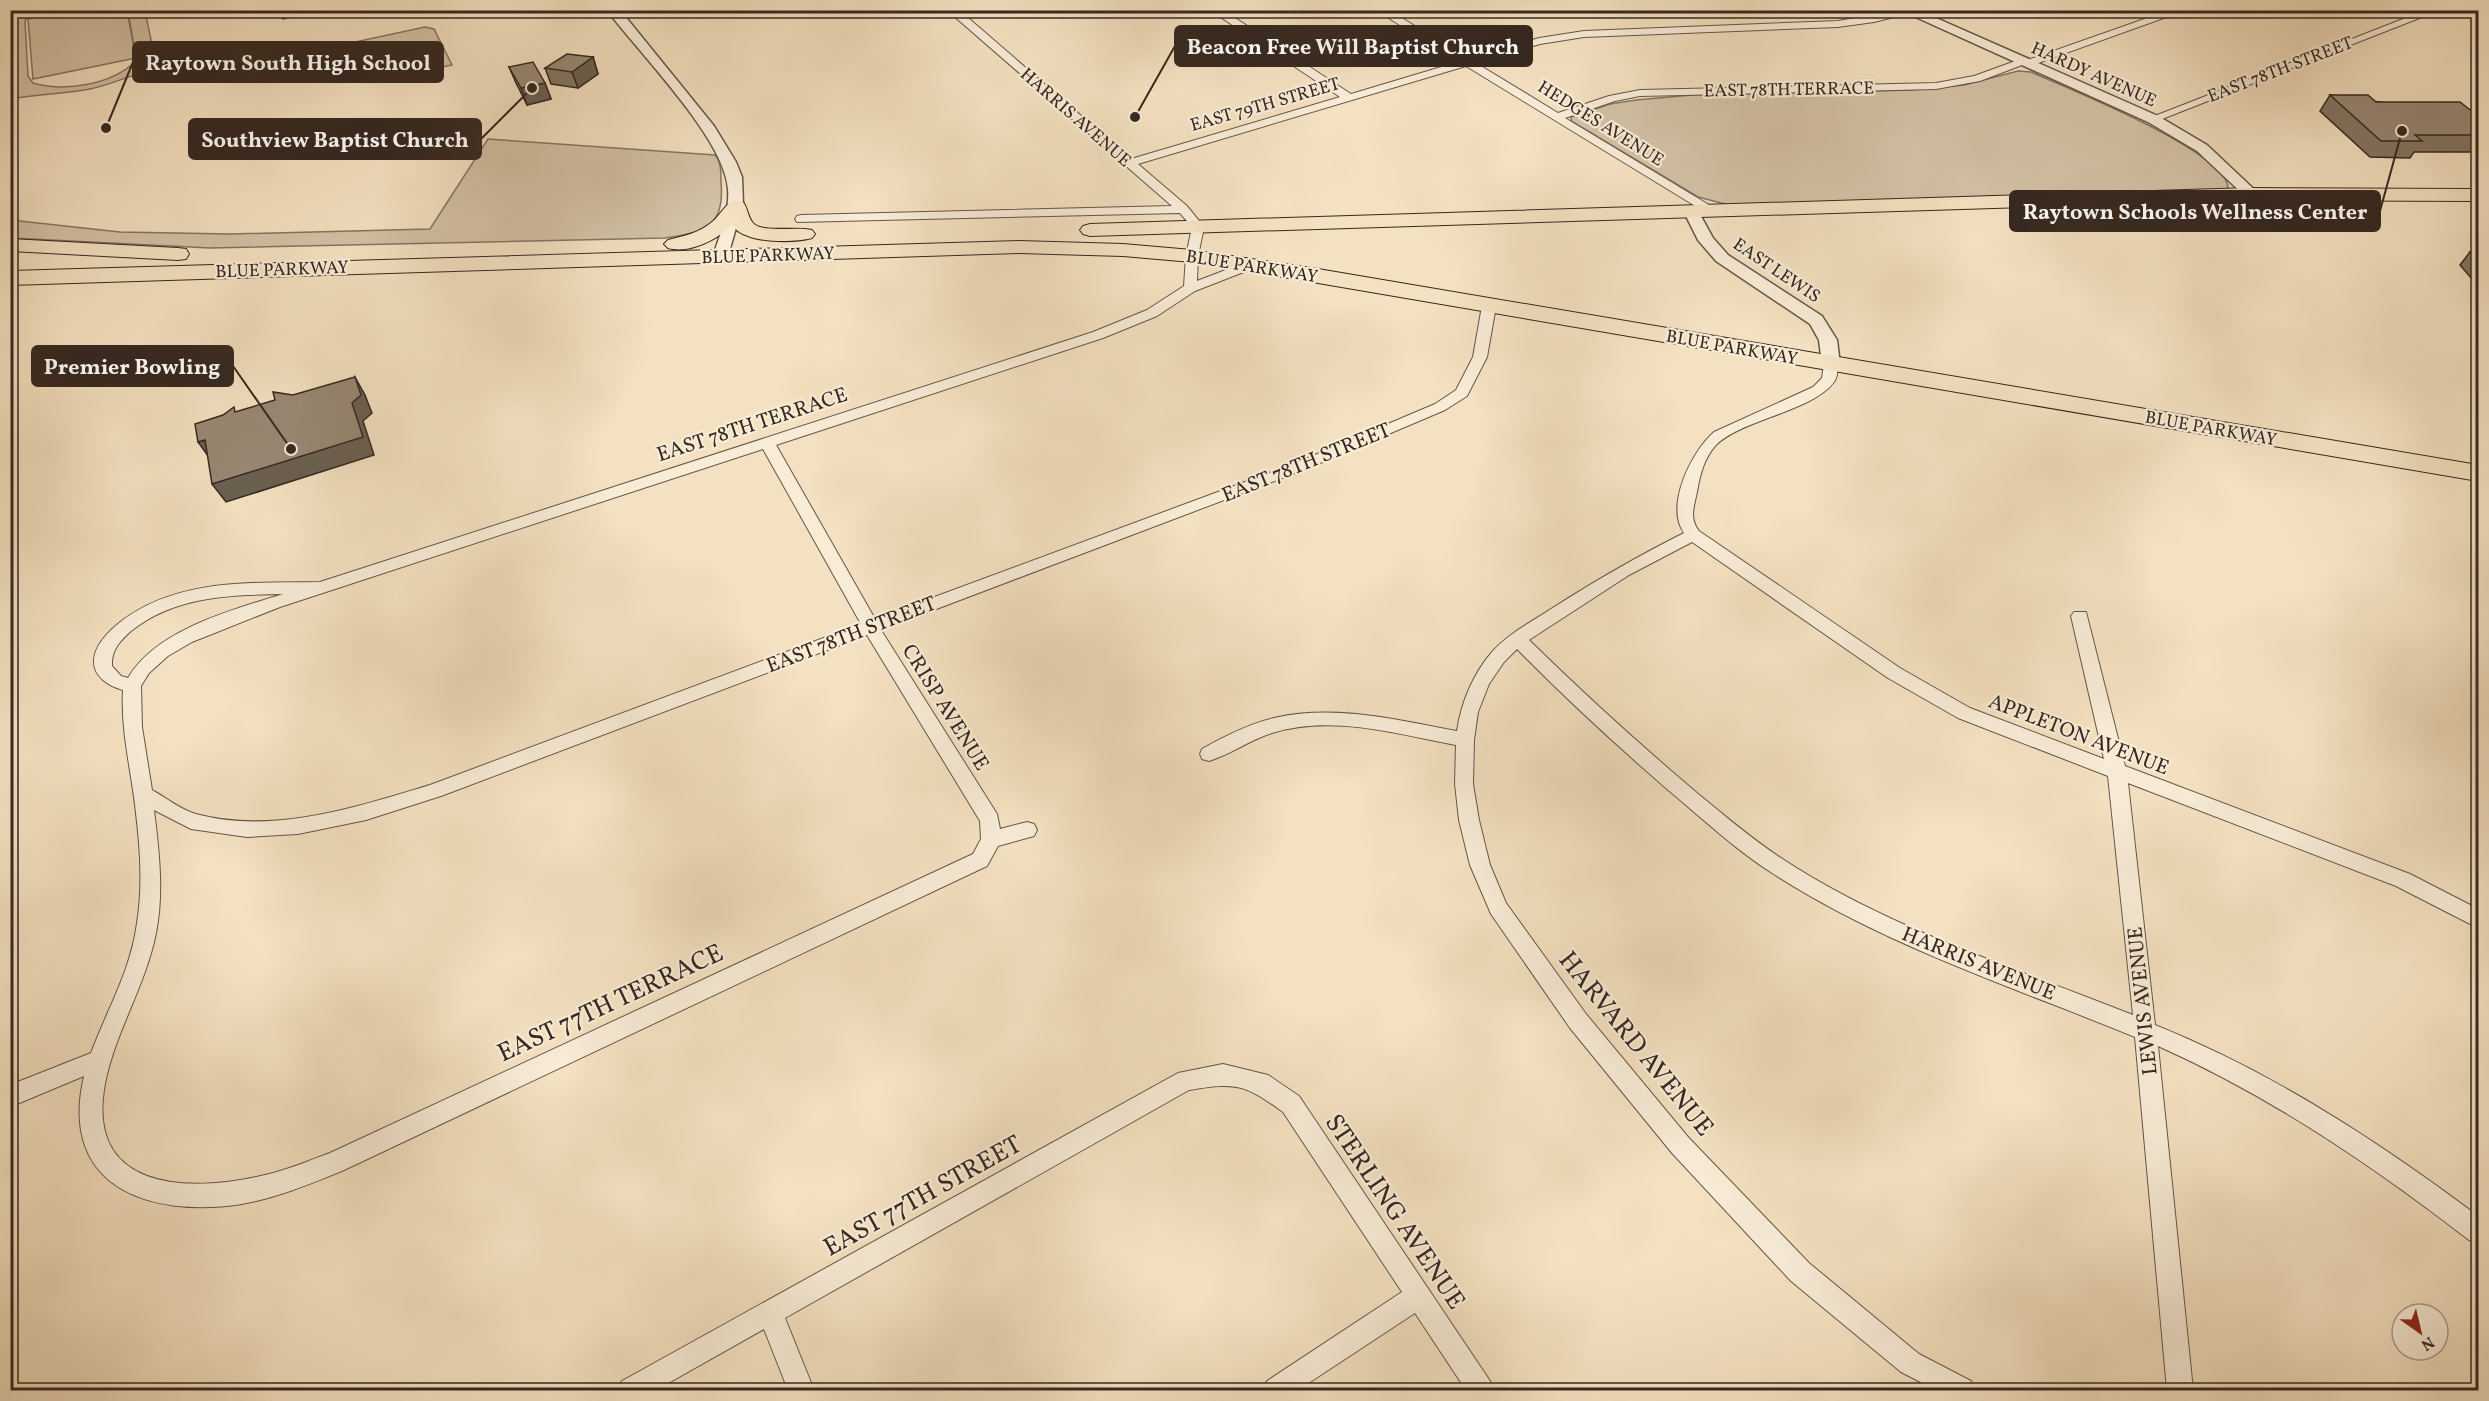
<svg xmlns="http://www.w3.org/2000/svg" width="2489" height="1401" viewBox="0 0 2489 1401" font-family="Vollkorn,serif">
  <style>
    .green { fill: #d4c2a6; stroke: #847564; stroke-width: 1.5 }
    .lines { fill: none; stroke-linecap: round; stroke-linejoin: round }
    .minor-casing { stroke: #655649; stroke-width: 2 }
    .tertiary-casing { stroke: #655649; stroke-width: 3 }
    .trunk-casing { stroke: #352821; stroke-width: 2 }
    .minor { fill: #f8ecd7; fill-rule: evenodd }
    .tertiary { fill: #f8ecd7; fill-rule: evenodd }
    .trunk { fill: #f4e1c1; fill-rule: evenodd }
    .wall { fill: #837564; stroke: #352821; stroke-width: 1.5 }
    .shaded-wall { fill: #6a5f51; stroke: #352821; stroke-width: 1.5 }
    .building { fill: #988874; stroke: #352821; stroke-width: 1.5 }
    .labels { text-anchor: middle; stroke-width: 4.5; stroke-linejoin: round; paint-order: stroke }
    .far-street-label { font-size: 18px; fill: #352821; stroke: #f8ecd7 }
    .street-label { font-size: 21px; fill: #352821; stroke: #f8ecd7 }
    .near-street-label { font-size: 26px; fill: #352821; stroke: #f8ecd7 }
    .leader { fill: none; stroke: #352821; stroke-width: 2 }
    .callout-dot { fill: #352821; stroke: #f8ecd7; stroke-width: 2 }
    .callout { fill: #352821; stroke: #352821; stroke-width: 2 }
    .callout-label { font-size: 22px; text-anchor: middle; font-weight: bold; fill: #fff }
  </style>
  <rect width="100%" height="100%" fill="#f4e1c1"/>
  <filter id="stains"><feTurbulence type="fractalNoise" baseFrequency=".00333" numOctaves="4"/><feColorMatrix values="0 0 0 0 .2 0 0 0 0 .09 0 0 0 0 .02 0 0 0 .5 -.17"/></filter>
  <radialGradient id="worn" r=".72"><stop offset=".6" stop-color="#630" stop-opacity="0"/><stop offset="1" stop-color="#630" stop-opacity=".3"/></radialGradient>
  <g class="green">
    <path d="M10,11H33L25,21L28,76L33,83C65,92 110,85 135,62L136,58L33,79L28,19L70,11H127L136,58L128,11H145L157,69C134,73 114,84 90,89C64,94 38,94 11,99Z"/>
    <path d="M425,27L434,29L452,65C426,71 329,88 322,49Z"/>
    <path d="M2018,71L2031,72C2065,87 2228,152 2228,188L2224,190L1729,205L1698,197L1571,121V117L1610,104L1636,100L1692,95L1911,90L1964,85Z"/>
    <path d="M488,139L715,155C721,161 721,173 721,182C725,228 705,232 665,238L210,248L11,238V220L120,232L230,234L430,229Z"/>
  </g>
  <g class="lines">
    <g class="minor-casing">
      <g id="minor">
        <path d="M947,10H959L1131,159L1340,97L1210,10H1223L1351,94L1458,62L1376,10H1389L1468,59L1539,38L1584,31L1838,21L1901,10L1914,12L1874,22L1838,27L1584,37L1540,44L1476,63L1558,113L1609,96L1640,90L1936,83L1974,76L2021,59L2025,61L2170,10H2186L2030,66L2022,65L1980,81L1936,89L1640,96L1615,101L1565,118L1714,208L1716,211L1710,215L1466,66L1138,164L1187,206L1204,227L1198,256L1197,281L1249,261L1254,262L1255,265L1254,268L1195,291L1157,316L1103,338L776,445L875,619L1296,463L1435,404L1456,390L1473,357L1482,306L1489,302L1496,306L1487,357L1467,396L1445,410L1306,469L881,630L997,814L1000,829L1027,822L1034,824L1037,830L1034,836L998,846L987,866L342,1171C310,1184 276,1198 242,1204C150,1218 58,1188 84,1076L10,1107V1085L91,1053C107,1010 131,970 137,923C144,880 139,833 133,790C128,757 121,724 123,690C109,686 93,677 94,660C95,645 108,632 119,623C176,578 251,583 320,582L1093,332L1147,310L1184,286L1186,256L1192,227L1180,213L797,222L795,219L797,216L801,215L1172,206ZM763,449L861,624L430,785C356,807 273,835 196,814C181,810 165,797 152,790L142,727L141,686L149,673L168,656L192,642L280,607ZM283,594C232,610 156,630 128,678L121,676L112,666C111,650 120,641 131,631C175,596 229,595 283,594ZM867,635L980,821L981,839L973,854L330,1153C308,1161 287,1170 265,1175C185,1194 82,1190 106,1079C117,1029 146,984 156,933C164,893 159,850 154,810L191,829L247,837L298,834L366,820L441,796Z"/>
        <polygon points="2426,10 2447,10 2422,17 2157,121 2153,122 2147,119"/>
        <path d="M1831,360L1838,364C1837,370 1838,377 1834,382C1813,411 1743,419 1716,445C1704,458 1700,475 1697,492C1694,507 1689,518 1699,531L1900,668L1970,708L2104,759L2071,616L2074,612H2086L2125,766L2410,874L2478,909V928L2396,886L2128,783L2155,1025C2272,1072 2378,1141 2478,1216V1243L2469,1240C2372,1165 2270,1096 2158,1046L2193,1390H2167L2135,1037C2013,987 1883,945 1772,873C1741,853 1714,829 1687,806C1628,756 1571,704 1517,649L1504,662L1489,684L1478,712L1474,740L1473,784L1479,820L1490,865L1506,903L1586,1014L1688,1137L1809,1263L1919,1354L1971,1381L1975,1390H1936L1901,1372L1791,1281L1672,1153L1570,1028L1491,914L1470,865L1459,820L1455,784L1456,745C1397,734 1331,714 1272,733C1250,740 1231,754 1209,761L1202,759L1200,754L1202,749C1225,736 1249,724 1274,718C1335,704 1397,720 1457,731C1461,703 1473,674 1492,652C1508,634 1531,622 1551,609C1595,581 1638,556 1684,533C1665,506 1691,452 1714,432L1813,387L1822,378L1824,364ZM1692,542L1888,678L1958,718L2108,776L2133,1015C2015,968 1890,929 1784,860C1753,840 1725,816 1697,793C1639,744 1583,693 1529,640L1629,575Z"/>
        <path d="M1223,1064L1268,1075L1299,1096L1490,1381L1494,1390H1466L1415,1313L1298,1390H1263L1267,1381L1402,1292L1283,1112C1244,1084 1237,1082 1189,1090L785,1318L814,1390H788L764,1329L656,1390H618L622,1381L1178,1073Z"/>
      </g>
    </g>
    <g class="tertiary-casing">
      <g id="tertiary">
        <path d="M607,10H620L714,126L736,162L742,177L743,204L727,259H715L713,256C720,235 730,211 728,189C725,139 639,53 607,10Z"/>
        <polygon points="1900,10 1918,10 2158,116 2207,145 2259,194 2256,197 2246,197 2197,151 2148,122"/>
        <polygon points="1692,207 1697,209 1713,238 1728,255 1822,316 1837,340 1840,364 1837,368 1825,368 1822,364 1819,340 1810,324 1716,261 1698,240 1684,212"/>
      </g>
    </g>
    <g class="trunk-casing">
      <g id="trunk">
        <polygon points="2251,188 2478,189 2478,201 2251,200 1090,236 1083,234 1080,230 1083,226 1090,224"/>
        <path d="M736,200L743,202C748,208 748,219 754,224C765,233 797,226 812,230L815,234L812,238C793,243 744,244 732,225C717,240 689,254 668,248L664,244L668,240C684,236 699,233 712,222C721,215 725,203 736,200Z"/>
        <polygon points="10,239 178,248 186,249 189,254 186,259 178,260 10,251"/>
        <polygon points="1019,241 1123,244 1192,250 1318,269 2478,465 2478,481 1318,283 1192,262 1123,256 1019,253 10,285 10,271"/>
      </g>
    </g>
    <use href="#minor" class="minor"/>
    <use href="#tertiary" class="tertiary"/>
    <use href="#trunk" class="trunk"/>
  </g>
  <g class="wall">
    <polygon points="593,57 598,74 578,88 551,84 545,68"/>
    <polygon points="509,67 545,83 551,99 527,105 516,83"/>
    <polygon points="2330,95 2478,116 2478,152 2414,152 2410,158 2370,157 2320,111"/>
    <polygon points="2470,252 2478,253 2478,286 2460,265"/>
  </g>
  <g class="shaded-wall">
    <polygon points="278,10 323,10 283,19"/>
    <polygon points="593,57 598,74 578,88 572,72"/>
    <polygon points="545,83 551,99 527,105 521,88"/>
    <polygon points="355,377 365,395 372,413 363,421 374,455 226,502 212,484 352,403"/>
    <polygon points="205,440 211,460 198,442"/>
  </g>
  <g class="building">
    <polygon points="567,54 593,57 572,72 545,68"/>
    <polygon points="533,62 545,83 521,88 509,67"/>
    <polygon points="2330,95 2368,95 2376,102 2460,102 2478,116 2478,135 2415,135 2422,141 2381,141"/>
    <polygon points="2470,252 2478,253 2478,261"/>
    <polygon points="355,377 361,395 352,403 363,437 212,484 205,440 198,442 195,424 223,415 234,407 235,412 275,400 273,392 293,395"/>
  </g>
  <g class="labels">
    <g class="far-street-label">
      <text transform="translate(2280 69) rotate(-21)" y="6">EAST 78TH STREET</text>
      <text transform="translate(2094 74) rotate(24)" y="6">HARDY AVENUE</text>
      <text transform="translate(1789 89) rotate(-1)" y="6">EAST 78TH TERRACE</text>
      <text transform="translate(1265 104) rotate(-16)" y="6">EAST 79TH STREET</text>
      <text transform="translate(1076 117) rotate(41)" y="6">HARRIS AVENUE</text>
      <text transform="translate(1601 123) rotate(32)" y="6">HEDGES AVENUE</text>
      <text transform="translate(768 255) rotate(-2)" y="6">BLUE PARKWAY</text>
      <text transform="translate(1252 266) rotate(9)" y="6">BLUE PARKWAY</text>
      <text transform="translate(282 269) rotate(-2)" y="6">BLUE PARKWAY</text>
      <text transform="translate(1777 270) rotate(34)" y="6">EAST LEWIS</text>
      <text transform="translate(1732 347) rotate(10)" y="6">BLUE PARKWAY</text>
      <text transform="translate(2211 428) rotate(10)" y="6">BLUE PARKWAY</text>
    </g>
    <g class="street-label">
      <text transform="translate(752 424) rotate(-18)" y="7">EAST 78TH TERRACE</text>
      <text transform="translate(1306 462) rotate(-22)" y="7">EAST 78TH STREET</text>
      <text transform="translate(851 634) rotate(-21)" y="7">EAST 78TH STREET</text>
      <text transform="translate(946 707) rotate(58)" y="7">CRISP AVENUE</text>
      <text transform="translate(2079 734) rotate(21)" y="7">APPLETON AVENUE</text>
      <text transform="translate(1979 963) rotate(22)" y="7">HARRIS AVENUE</text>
      <text transform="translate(2142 1001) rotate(-96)" y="7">LEWIS AVENUE</text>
    </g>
    <g class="near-street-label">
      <text transform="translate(610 1002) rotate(-25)" y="9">EAST 77TH TERRACE</text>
      <text transform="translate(1637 1043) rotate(51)" y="9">HARVARD AVENUE</text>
      <text transform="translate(922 1195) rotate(-29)" y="9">EAST 77TH STREET</text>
      <text transform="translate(1396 1211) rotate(56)" y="9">STERLING AVENUE</text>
    </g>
  </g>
  <path class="leader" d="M1135 117L1175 46M106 128L133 62M532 88L481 139M2402 131L2380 211M291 449L233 366"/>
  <g class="callout-dot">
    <circle cx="1135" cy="117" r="6"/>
    <circle cx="106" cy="128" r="6"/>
    <circle cx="532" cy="88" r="6"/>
    <circle cx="2402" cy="131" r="6"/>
    <circle cx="291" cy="449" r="6"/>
  </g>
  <g class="callout">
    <rect x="1175" y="26" width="357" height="40" rx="6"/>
    <rect x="133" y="42" width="310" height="40" rx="6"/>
    <rect x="189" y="119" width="292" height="40" rx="6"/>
    <rect x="2010" y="191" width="370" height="40" rx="6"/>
    <rect x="32" y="346" width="201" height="40" rx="6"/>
  </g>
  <g class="callout-label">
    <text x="1353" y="54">Beacon Free Will Baptist Church</text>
    <text x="288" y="70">Raytown South High School</text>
    <text x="335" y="147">Southview Baptist Church</text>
    <text x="2195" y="219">Raytown Schools Wellness Center</text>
    <text x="132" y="374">Premier Bowling</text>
  </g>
  <rect width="2489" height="1401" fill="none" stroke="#f4e1c1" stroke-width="36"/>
  <rect x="12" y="12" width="2465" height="1377" fill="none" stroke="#352821" stroke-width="3"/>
  <rect x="18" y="18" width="2453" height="1365" fill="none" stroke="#352821" stroke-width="1.5"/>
  <g transform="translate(2420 1332) rotate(146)"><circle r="28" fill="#f8ecd7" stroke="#aa9e8e" stroke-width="1.5"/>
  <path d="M0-4.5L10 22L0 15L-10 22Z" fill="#8f2418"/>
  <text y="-9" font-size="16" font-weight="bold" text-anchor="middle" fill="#352821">N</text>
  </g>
  <rect width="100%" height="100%" filter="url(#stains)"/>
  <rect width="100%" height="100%" fill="url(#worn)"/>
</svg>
